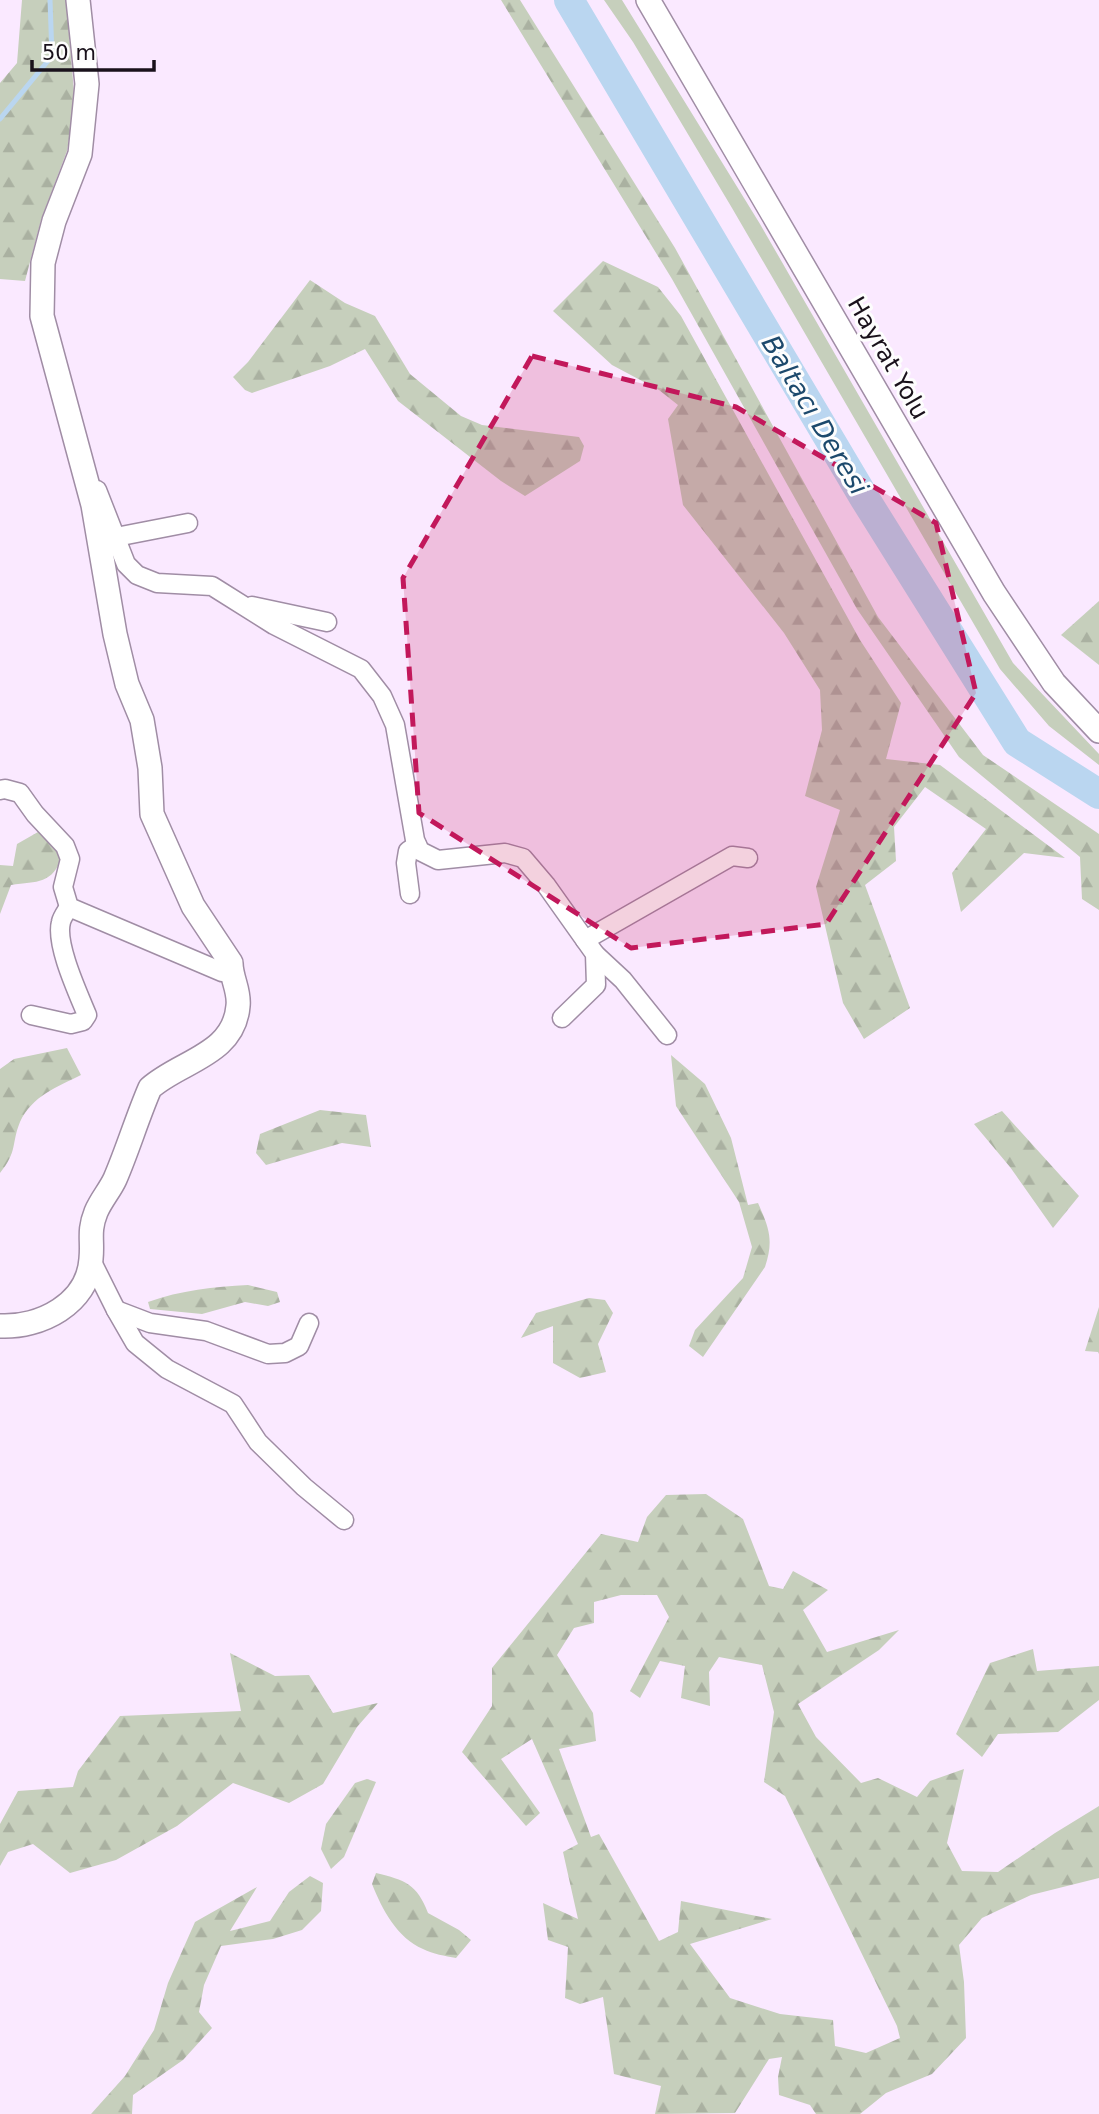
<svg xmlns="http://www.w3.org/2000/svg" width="1099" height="2114" viewBox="0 0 1099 2114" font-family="'DejaVu Sans',sans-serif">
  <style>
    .grass { fill: #c6cfbc }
    .forest { fill: url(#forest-firs); fill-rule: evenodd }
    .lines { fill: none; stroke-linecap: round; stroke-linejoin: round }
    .stream { stroke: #bad6f0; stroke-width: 5 }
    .river { stroke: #bad6f0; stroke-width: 30 }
    .street-casing { stroke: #a08da5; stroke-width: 21 }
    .secondary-casing { stroke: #a08da5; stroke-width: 26 }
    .street { stroke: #fff; stroke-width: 18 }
    .secondary { stroke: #fff; stroke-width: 23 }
    .marked { fill: #c2185b; fill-opacity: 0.2; stroke: #c2185b; stroke-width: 5; stroke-dasharray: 14 9; stroke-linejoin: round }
    .labels { text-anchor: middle; stroke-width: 6; stroke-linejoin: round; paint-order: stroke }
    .street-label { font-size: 24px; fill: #19111b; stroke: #fdfdfd }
    .water-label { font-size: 26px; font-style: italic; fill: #1c496c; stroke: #fdfdfd }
  </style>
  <defs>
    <pattern id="forest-firs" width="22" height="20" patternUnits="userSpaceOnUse" patternTransform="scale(1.75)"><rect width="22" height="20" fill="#c6cfbc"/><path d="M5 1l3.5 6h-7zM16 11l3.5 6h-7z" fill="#aab1a1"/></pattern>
  </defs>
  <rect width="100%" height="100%" fill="#fae9ff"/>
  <polygon class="grass" points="604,0 622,0 760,224 1013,663 1099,754 1099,765 1049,726 1000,669 732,208 633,42"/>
  <g class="forest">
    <polygon points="22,0 66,0 75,103 67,151 41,220 25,281 0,279 0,83 17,63"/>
    <polygon points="501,0 520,0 675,248 878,617 983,755 1099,834 1099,910 1082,899 1080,857 959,757 857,609 672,279"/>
    <polygon points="603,261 658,287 681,316 860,640 901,703 886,759 940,765 1065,858 1024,853 961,912 952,873 986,829 925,787 894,827 896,861 865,885 910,1008 864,1039 843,1003 816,887 840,810 805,796 822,730 820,690 784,633 683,505 668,419 678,405 659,390 612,365 553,311"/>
    <polygon points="310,280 345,303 375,316 410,374 461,416 482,425 579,437 584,446 580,461 525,496 501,481 398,401 365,349 330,366 252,393 245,390 233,377 248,362"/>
    <polygon points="1099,601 1099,665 1061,635"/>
    <path d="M38,832L55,844L63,855C52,885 38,881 11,885L0,914V865L13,866L17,844Z"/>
    <path d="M67,1048L81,1075C57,1087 32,1096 20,1122C11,1144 18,1151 0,1173V1069L14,1059Z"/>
    <path d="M671,1055L705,1084L731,1138L748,1205L758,1203C769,1228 774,1240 765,1267L703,1357L689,1346L695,1330L743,1278L752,1247L739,1202L676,1106Z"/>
    <polygon points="320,1110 366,1115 371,1147 342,1143 266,1165 256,1153 260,1134"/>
    <polygon points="1002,1111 1079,1196 1053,1228 1010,1167 974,1124"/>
    <path d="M248,1285L277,1292L280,1302L268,1306L245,1302L202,1314L150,1309L148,1302C181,1290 214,1287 248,1285Z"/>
    <polygon points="589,1298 605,1300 613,1313 598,1344 606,1372 580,1378 553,1363 553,1326 521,1338 536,1313"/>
    <polygon points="1099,1307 1099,1354 1098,1352 1085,1351"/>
    <path d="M706,1494L743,1519L769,1586L783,1589L793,1571L828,1590L803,1610L827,1652L899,1630L879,1650L798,1704L816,1737L861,1783L878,1778L917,1797L930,1781L964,1769L947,1843L962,1871L998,1872L1055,1833L1099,1806V1878L1031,1895L982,1918L959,1945L964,1982L966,2038L932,2074L886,2093L860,2114H816L810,2105L779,2095L778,2077L782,2057L769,2059L735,2113L655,2114L661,2086L614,2074L603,1997L580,2004L565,1998L568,1947L548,1940L543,1903L578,1919L563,1852L578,1844L532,1739L501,1759L540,1813L526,1826L462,1752L492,1706V1668L601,1534L638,1542L647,1517L666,1495ZM621,1595H657L669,1617L630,1691L640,1698L660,1661L685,1666L681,1698L710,1706L709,1672L719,1657L762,1665L774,1712L764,1782L785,1796L897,2026L900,2038L866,2053L835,2046L833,2020L780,2014L730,1998L690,1944L772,1919L681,1901L678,1932L659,1941L599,1834L591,1837L559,1749L596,1741L593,1713L557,1655L574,1628L594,1623V1602Z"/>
    <polygon points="1033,1649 1037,1671 1099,1666 1099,1700 1058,1732 998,1734 982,1757 956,1734 990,1663"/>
    <polygon points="230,1653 275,1676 309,1675 333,1713 378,1703 357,1727 323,1784 289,1803 233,1783 177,1826 116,1860 70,1873 33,1844 8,1852 0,1866 0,1824 18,1791 73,1787 78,1771 120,1716 241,1711"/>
    <polygon points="367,1779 376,1782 344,1857 331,1869 321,1849 326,1824 355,1783"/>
    <path d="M376,1873C405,1880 417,1884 428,1913L459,1930L471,1940L456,1958C445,1956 433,1954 423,1949C397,1938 382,1909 372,1884Z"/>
    <polygon points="310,1876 323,1883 321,1911 302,1930 273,1939 221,1946 204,1985 199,2012 212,2028 183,2060 133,2095 132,2114 91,2114 125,2076 154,2030 168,1983 195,1922 257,1887 230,1931 270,1921 289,1892"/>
  </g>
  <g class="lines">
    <polyline class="stream" points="0,119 52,56 50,0"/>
    <polyline class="river" points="569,0 865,499 1017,742 1099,794"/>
    <g class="street-casing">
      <g id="street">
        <polyline points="97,490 126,564 137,575 157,583 212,586 274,625 361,669 382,696 395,725 415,840 420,851 438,860 505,853 523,858 546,885 595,954 596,985 562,1018"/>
        <polyline points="116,537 188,523"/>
        <polyline points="252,606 327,622"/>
        <polyline points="0,790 5,789 20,793 35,814 65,846 70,859 63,887 69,907 222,972 231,972"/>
        <polyline points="410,894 406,863 408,851 417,845"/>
        <polyline points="585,940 732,856 748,858"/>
        <polyline points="595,954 623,980 667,1035"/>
        <path d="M31,1015L71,1024L83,1021L87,1015C78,993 55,944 61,922C62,917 66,912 69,907"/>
        <polyline points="91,1260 116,1310 135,1343 167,1369 233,1404 258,1442 304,1487 344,1520"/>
        <polyline points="116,1310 150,1323 206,1331 268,1354 285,1353 299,1346 309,1323"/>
      </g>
    </g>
    <g class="secondary-casing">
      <g id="secondary">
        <polyline points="648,0 994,593 1054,683 1099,731"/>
        <path d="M0,1326C40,1328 88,1304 91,1259C93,1240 88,1232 96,1212C101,1200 110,1190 115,1179C128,1149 137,1118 150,1088C180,1061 234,1055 238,1006C240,991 231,978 231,963L193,906L152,814L150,768L142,720L127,684L115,634L93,505L42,316L43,263L54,221L80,154L87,84L78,0"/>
      </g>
    </g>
    <use href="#street" class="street"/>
    <use href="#secondary" class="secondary"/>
  </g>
  <path class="marked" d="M532,356L736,407L936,523L976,693L826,924L631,948L419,813L403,578Z"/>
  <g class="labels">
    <g class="street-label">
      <text transform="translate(888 358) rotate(60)" y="8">Hayrat Yolu</text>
    </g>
    <g class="water-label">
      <text transform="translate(815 415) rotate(59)" y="9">Baltacı Deresi</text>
    </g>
  </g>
  <path d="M32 60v10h122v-10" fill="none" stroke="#19111b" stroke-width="3.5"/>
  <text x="42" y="60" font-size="21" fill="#19111b" stroke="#fdfdfd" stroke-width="5" paint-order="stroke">50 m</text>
</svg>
